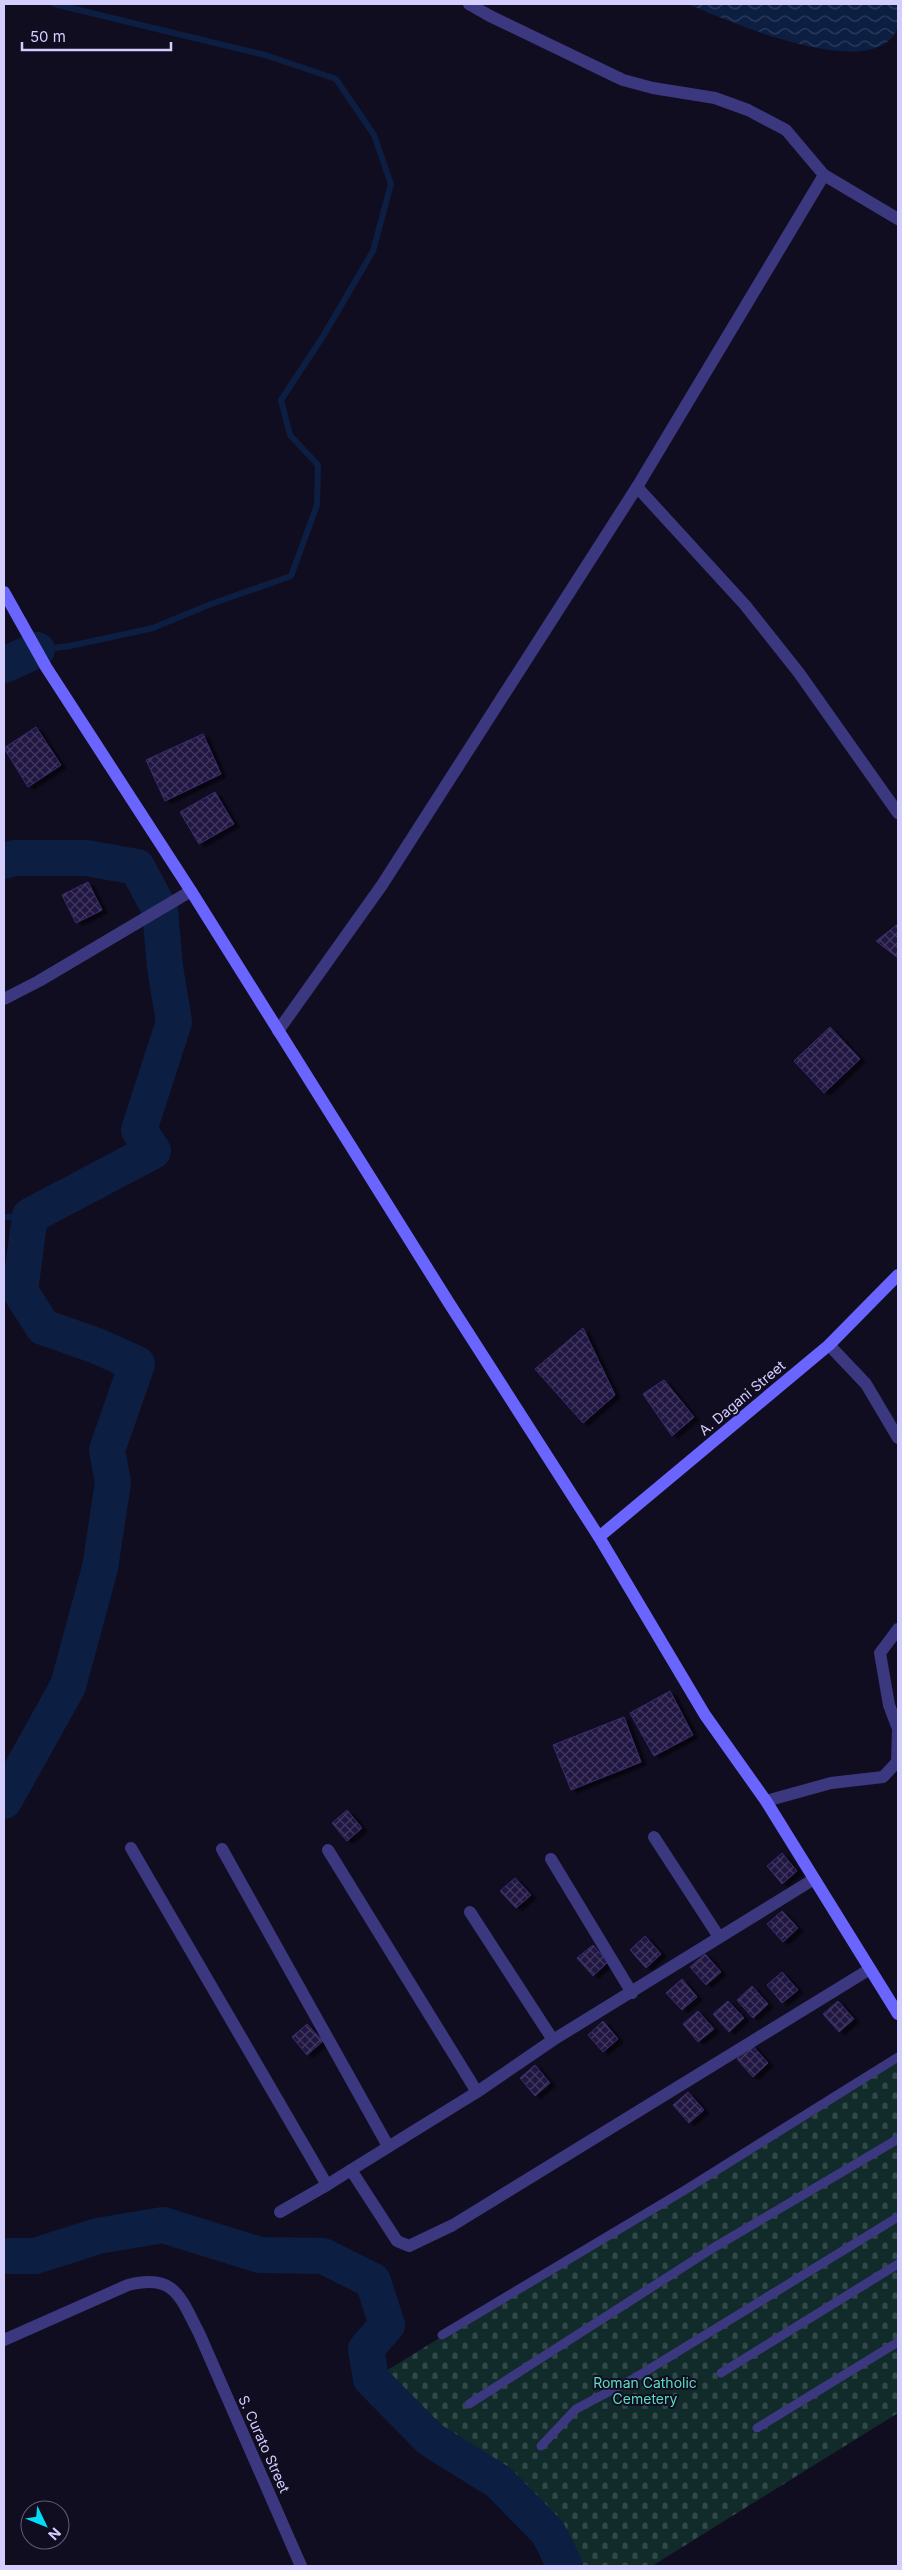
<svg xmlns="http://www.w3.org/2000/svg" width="902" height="2570" viewBox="0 0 902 2570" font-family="Inter,sans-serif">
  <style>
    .cemetery { fill: url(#cemetery-stones) }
    .water { fill: url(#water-waves) }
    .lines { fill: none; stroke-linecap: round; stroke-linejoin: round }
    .stream { stroke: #0c1f42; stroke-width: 6 }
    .river { stroke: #0c1f42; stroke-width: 36 }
    .building { fill: url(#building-cross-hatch); stroke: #392c6e; filter: url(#shadow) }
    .lane { stroke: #3c3880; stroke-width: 9 }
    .street { stroke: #3c3880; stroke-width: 12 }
    .secondary { stroke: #6a65fe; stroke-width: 12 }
    .labels { text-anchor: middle; stroke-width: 4; stroke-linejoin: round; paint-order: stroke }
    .street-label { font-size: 14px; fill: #d4ceff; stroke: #110d21 }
    .park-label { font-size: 14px; fill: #5adebe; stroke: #110d21 }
  </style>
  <defs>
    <pattern id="cemetery-stones" width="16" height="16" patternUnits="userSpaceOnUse" patternTransform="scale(1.25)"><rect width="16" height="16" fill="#102b2a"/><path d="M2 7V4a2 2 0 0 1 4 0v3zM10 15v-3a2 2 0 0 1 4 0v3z" fill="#32494a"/></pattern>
    <pattern id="water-waves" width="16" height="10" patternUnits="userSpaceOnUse" patternTransform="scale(1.25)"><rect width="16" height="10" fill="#0c1f42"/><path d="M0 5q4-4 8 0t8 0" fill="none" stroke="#2e3e5e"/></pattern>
    <pattern id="building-cross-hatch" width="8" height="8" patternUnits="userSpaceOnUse" patternTransform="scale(1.25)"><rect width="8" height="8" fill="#221942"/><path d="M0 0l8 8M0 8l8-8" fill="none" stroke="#41395e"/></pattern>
    <filter id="shadow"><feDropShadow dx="5.5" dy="3" stdDeviation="1" flood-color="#0009"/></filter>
  </defs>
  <rect width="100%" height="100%" fill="#110d21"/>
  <polygon class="cemetery" points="898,2055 898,2413 652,2566 573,2566 557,2524 503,2473 429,2434 378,2376"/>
  <path class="water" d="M688,4H898C898,11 900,20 898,27C876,87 726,20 688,4Z"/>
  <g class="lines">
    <g class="stream">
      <polyline points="37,650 70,646 153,628 211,604 291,576 317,505 318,465 290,435 281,400 322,338 373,251 391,184 374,135 336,79 265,55 54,4"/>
      <polyline points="4,1217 30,1216"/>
    </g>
    <g class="river">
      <polyline points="4,665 37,650"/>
      <polyline points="4,861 14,858 86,858 137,867 160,910 165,967 174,1022 139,1130 153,1151 30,1216 20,1291 43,1327 97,1346 137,1364 107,1450 113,1482 100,1568 68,1686 4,1801"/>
      <polyline points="4,2256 35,2256 98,2236 163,2225 260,2255 323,2256 373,2281 387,2325 366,2349 371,2379 430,2439 499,2482 548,2532 565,2566"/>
    </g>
  </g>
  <g class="building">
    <polygon points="36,727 61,765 28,787 4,748"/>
    <polygon points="203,734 221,774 165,801 146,760"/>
    <polygon points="215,792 234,824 199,844 180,812"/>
    <polygon points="88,882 102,910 76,923 62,895"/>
    <polygon points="898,924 898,958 876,941"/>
    <polygon points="830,1027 860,1059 824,1093 794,1061"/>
    <polygon points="583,1328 615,1395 583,1423 535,1369"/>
    <polygon points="664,1380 694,1417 672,1436 643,1394"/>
    <polygon points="670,1691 693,1735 654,1756 630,1713"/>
    <polygon points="624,1717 641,1762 571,1790 553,1745"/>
    <polygon points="347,1810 362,1828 347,1841 332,1823"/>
    <polygon points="782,1853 797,1871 782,1884 767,1866"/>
    <polygon points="515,1878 531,1895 516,1908 500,1891"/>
    <polygon points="782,1911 798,1928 783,1942 767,1924"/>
    <polygon points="645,1936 661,1954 646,1968 630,1950"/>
    <polygon points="593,1945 608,1962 593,1976 577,1958"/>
    <polygon points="705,1954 721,1972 706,1985 690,1967"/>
    <polygon points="782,1972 798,1990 782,2003 767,1985"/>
    <polygon points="682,1979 697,1997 682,2010 666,1993"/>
    <polygon points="752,1986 768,2004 753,2018 737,2000"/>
    <polygon points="728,2001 744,2018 729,2032 713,2014"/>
    <polygon points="838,2001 854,2019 839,2032 823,2014"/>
    <polygon points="698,2011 714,2029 698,2042 683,2024"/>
    <polygon points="603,2021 618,2039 603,2052 588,2035"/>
    <polygon points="307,2024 323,2041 307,2055 292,2037"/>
    <polygon points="752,2045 768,2063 753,2077 737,2059"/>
    <polygon points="535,2065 550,2083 535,2096 520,2078"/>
    <polygon points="688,2092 704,2110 689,2123 673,2105"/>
  </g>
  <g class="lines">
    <g class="lane">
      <polyline points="442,2335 685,2190 898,2057"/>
      <polyline points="721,2373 898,2264"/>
      <polyline points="469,2404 713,2248 898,2139"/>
      <polyline points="757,2428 898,2342"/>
      <polyline points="541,2446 576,2409 633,2379 898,2217"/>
    </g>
    <g class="street">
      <polyline points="469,4 490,16 623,80 653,88 715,98 748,110 786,130 824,175 898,219"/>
      <polyline points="637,487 745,605 799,673 898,813"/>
      <polyline points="4,999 39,981 191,891"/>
      <polyline points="278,1031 382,885 637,487 824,175"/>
      <polyline points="829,1345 866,1384 898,1438"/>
      <polyline points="898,1629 880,1653 889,1705 898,1729"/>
      <polyline points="766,1801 831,1783 883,1777 897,1762 898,1730"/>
      <polyline points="654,1837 719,1937"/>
      <polyline points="131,1848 327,2185 351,2170"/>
      <polyline points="222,1849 388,2146"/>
      <polyline points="328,1850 477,2092"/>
      <polyline points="551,1859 632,1993"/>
      <polyline points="814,1879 553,2040 477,2092 351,2170 397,2241 409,2246 453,2225 870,1969"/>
      <polyline points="470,1912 553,2040"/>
      <polyline points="280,2212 327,2185"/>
      <path d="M4,2340L128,2285C175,2273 180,2297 199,2333L301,2566"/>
    </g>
    <g class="secondary">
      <polyline points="4,592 46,667 191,891 449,1303 599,1537 705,1715 766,1801 898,2014"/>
      <polyline points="599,1537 829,1345 898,1275"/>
    </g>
  </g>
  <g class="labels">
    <g class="street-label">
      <text transform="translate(742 1398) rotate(-40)" y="5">A. Dagani Street</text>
      <text transform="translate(264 2444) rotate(66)" y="5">S. Curato Street</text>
    </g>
    <g class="park-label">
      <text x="645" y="2388">Roman Catholic<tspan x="645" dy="16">Cemetery</tspan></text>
    </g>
  </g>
  <rect width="902" height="2570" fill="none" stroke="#d4ceff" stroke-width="10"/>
  <g transform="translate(45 2525) rotate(133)"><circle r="24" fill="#110d21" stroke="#5f5a7a"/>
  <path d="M0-4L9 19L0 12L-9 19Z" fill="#02dcf6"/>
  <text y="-8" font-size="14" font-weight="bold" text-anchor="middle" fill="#d4ceff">N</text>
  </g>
  <path d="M22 42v8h149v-8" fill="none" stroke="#d4ceff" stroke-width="2.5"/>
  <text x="30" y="42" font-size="15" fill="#d4ceff" stroke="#110d21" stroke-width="4" paint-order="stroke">50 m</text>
</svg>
